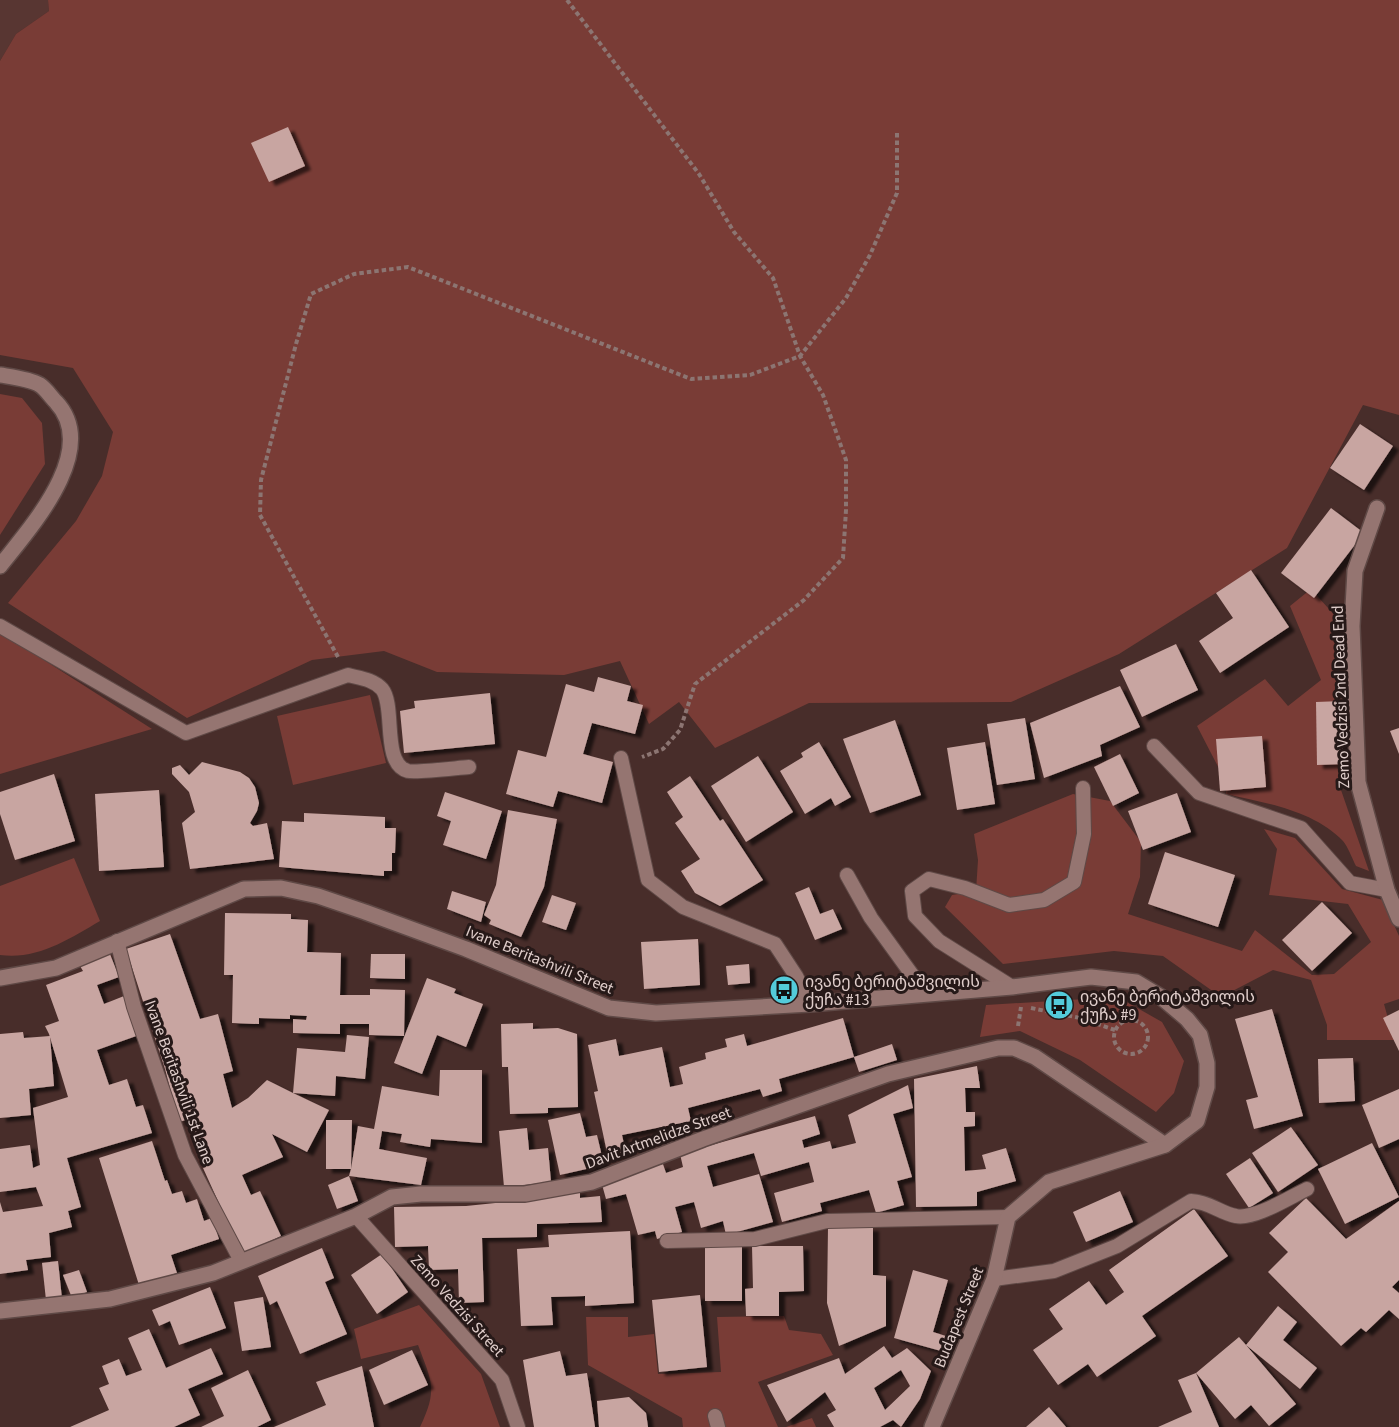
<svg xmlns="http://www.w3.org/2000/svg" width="1399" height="1427" viewBox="0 0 1399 1427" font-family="'Source Sans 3','Noto Sans Georgian',sans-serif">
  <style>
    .built { fill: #583632 }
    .green { fill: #793c36 }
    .building { fill: #c8a5a1; fill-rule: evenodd; filter: url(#shadow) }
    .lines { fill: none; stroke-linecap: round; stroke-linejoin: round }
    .lane-casing { stroke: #5f4946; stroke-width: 16 }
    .street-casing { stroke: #5f4946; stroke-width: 18 }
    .secondary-casing { stroke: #5f4946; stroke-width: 18 }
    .path { stroke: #8c7572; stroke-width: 4; stroke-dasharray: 4.5 3; stroke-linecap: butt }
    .lane { stroke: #957571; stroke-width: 14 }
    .street { stroke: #957571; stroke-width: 15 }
    .secondary { stroke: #957571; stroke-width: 15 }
    .labels { text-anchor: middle; stroke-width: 6; stroke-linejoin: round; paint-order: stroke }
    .street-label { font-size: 16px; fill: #e0cecb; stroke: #261918 }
    .poi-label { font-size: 16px; fill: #e0cecb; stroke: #261918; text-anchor: start }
  </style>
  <defs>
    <filter id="shadow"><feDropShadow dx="6" dy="4" stdDeviation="1.5" flood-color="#0009"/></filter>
  </defs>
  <rect width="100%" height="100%" fill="#482d2a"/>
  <polygon class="built" points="0,0 48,0 49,11 16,34 0,61"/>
  <g class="green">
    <polygon points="48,0 1399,0 1399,415 1363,405 1287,548 1119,654 1011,702 809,703 715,748 679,702 649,724 620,661 564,675 437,672 384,651 312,660 187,718 8,603 76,521 102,476 113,432 73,368 0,355 0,61 16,34 49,11"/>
    <polygon points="0,394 22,398 42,423 45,464 0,535"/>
    <path d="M1311,589L1337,618V726L1341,790L1369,871L1356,866C1352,858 1348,847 1343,841C1313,810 1265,803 1226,794L1227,784L1197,726L1265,679L1288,706L1321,680L1290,606Z"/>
    <polygon points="0,632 152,729 0,774"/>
    <polygon points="370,695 386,763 293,785 277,716"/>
    <polygon points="1073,794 1110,801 1141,842 1140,877 1128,914 1242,951 1255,930 1312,975 1334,974 1371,942 1348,904 1269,895 1277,849 1264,829 1295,838 1342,889 1383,900 1399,936 1399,999 1384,1004 1394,1040 1327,1040 1327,1025 1311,980 1273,970 1221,997 1163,956 1114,951 1003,964 945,907 952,895 976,891 978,860 974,834"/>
    <path d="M74,858L100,921C69,939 38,960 0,955V886Z"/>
    <polygon points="1118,997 1162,1022 1184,1061 1174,1093 1156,1112 1080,1060 1020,1031 980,1037 986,1005"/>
    <path d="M419,1305L481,1374L500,1427H420C438,1390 432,1382 418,1345L361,1359L354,1329Z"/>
    <polygon points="784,1316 789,1330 821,1334 833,1355 758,1382 778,1427 683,1427 682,1418 588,1365 586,1317 628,1317 628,1337 654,1334 658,1374 721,1372 717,1317"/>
    <polygon points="812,1418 816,1427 786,1427"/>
  </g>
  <g class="building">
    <polygon points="288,127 305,166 269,182 251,143"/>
    <polygon points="1360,424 1393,446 1364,490 1330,468"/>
    <polygon points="1331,508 1364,533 1314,598 1281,573"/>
    <polygon points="1251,570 1289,627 1220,673 1199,641 1233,618 1216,593"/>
    <polygon points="1176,644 1198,690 1142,717 1120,670"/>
    <polygon points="598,677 631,686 627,701 643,705 635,734 592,723 583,754 613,762 602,803 558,791 553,807 506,794 518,750 546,757 566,684 594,692"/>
    <polygon points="1120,686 1140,727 1100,745 1102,756 1044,778 1030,723"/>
    <polygon points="490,693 495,744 404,753 400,711 415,708 414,701"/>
    <polygon points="1342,701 1343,764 1317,765 1316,702"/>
    <polygon points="1025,718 1035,779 997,785 987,724"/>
    <polygon points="895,720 921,795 870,813 843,739"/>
    <polygon points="1399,728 1399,754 1390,731"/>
    <polygon points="1262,736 1266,787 1220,791 1216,739"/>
    <polygon points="819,742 851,797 835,806 831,798 805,814 780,771 803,757 801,753"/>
    <polygon points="985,742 995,804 957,810 947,748"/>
    <polygon points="1120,754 1139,793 1113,806 1094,767"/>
    <polygon points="758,756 793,812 746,842 711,786"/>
    <polygon points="202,762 240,772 249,778 255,787 259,803 257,811 250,823 253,826 267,823 274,859 190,869 182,823 195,812 189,792 172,774 172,768 180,765 189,775"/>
    <polygon points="54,774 75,841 15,860 0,814 0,792"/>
    <polygon points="690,776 720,821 723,819 763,880 720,906 695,893 681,871 700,859 675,823 683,817 667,792"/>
    <polygon points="159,790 164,867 99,871 95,794"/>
    <polygon points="445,792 502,811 486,859 443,845 451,821 437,816"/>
    <polygon points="1177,793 1191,832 1143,850 1128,811"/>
    <polygon points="508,810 557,819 544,887 521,937 489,924 491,920 484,915 496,885"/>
    <polygon points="304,813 385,817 385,828 396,828 395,853 392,853 392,871 384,871 384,876 279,867 282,821 304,822"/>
    <polygon points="1165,852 1235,875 1218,927 1148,904"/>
    <polygon points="809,887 820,914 833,909 842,929 815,940 795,893"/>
    <polygon points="452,891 486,902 481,922 447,909"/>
    <polygon points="552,895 576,903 566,930 542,922"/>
    <polygon points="1322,902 1352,933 1312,971 1282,940"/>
    <polygon points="225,913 291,914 291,919 308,920 307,952 341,953 340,995 370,995 370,989 405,990 404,1036 369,1035 369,1024 340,1024 340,1034 293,1033 293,1019 306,1020 307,1016 290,1015 290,1019 259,1018 259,1024 232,1023 233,975 224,975"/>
    <polygon points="170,934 200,1019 218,1014 233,1071 223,1074 232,1108 248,1098 267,1080 293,1093 297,1048 345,1052 347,1035 369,1037 365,1079 336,1076 335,1096 293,1093 329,1110 307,1152 272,1134 283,1157 242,1175 251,1195 260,1191 281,1236 242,1254 203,1168 206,1167 194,1143 193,1118 179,1122 165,1069 126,949"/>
    <polygon points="698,939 700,985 644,989 641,942"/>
    <polygon points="110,954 119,977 97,985 104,1004 124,996 139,1035 97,1050 109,1085 127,1079 136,1107 143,1105 152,1133 67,1158 81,1207 68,1211 72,1227 49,1233 51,1257 26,1260 28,1270 0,1274 0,1202 3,1212 43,1206 36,1187 0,1192 0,1149 30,1145 33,1168 40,1165 33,1108 68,1097 49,1034 45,1026 59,1021 46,985 83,971 80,966"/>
    <polygon points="371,954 405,954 405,979 370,978"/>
    <polygon points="749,964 750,983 728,985 726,966"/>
    <polygon points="427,978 456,989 454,993 483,1004 466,1047 437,1035 422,1074 394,1063"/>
    <polygon points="1272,1009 1303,1116 1254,1129 1246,1100 1258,1097 1235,1019"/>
    <polygon points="1399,1010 1399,1051 1383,1018"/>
    <polygon points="843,1018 854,1057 779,1079 782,1091 763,1097 760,1089 688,1108 691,1121 622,1135 626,1153 608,1157 594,1092 598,1091 588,1045 616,1039 619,1056 662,1047 670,1087 683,1084 679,1067 706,1059 705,1053 727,1047 725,1039 744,1034 747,1046"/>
    <polygon points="533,1023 533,1029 558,1028 577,1034 578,1107 548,1108 548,1113 510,1114 508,1067 502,1067 501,1024"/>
    <polygon points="23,1032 24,1038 50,1036 54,1086 29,1089 31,1115 0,1118 0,1034"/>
    <polygon points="892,1044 897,1060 859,1072 854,1057"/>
    <polygon points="1353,1058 1355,1101 1319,1103 1318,1059"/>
    <polygon points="977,1066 980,1088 965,1088 966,1112 975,1112 975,1126 964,1127 965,1171 986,1169 982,1155 1006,1148 1016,1181 977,1192 977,1206 916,1207 914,1079"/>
    <polygon points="440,1070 482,1070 482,1143 431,1139 430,1147 400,1142 402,1134 382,1131 379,1149 427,1158 421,1185 349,1176 351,1169 326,1169 326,1120 352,1120 351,1169 358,1126 374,1129 382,1086 439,1096"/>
    <polygon points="908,1085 913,1108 893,1114 912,1177 897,1181 904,1205 876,1213 869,1190 820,1203 822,1211 782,1222 774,1193 814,1182 809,1162 761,1176 754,1153 707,1166 713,1187 759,1174 773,1222 726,1235 723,1221 701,1228 694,1202 675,1207 682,1232 657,1239 655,1231 638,1235 626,1194 606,1199 601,1181 663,1164 666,1173 683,1167 680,1154 815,1116 820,1134 802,1140 804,1148 830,1141 832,1149 856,1143 848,1115"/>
    <polygon points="1399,1089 1399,1139 1379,1148 1362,1105"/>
    <polygon points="580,1113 586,1137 597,1135 604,1165 560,1175 548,1120"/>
    <polygon points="1291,1127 1318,1165 1278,1192 1252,1153"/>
    <polygon points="527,1128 529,1150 548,1148 551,1182 504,1187 499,1131"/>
    <polygon points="152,1141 165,1181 167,1180 172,1194 182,1191 186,1203 197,1199 204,1221 212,1218 219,1239 171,1255 177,1273 139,1285 99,1158"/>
    <polygon points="1372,1143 1399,1197 1345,1224 1318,1169"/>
    <polygon points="1250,1158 1273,1193 1249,1208 1226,1174"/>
    <polygon points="349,1176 358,1201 337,1209 328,1185"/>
    <polygon points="580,1190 580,1198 600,1196 602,1222 537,1224 537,1237 482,1238 484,1302 459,1303 458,1269 429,1270 428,1246 395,1247 394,1207 466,1206 536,1199"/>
    <polygon points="1120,1191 1133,1222 1086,1242 1073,1212"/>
    <polygon points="1306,1198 1346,1239 1399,1201 1399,1280 1392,1287 1399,1293 1399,1319 1389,1310 1366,1332 1361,1328 1341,1346 1268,1272 1288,1252 1269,1233"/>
    <polygon points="1194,1209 1228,1256 1142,1316 1156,1336 1097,1377 1088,1364 1058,1385 1033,1350 1063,1329 1049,1309 1089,1281 1106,1305 1124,1292 1109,1270"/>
    <polygon points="828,1227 873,1227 873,1275 886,1276 886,1326 839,1346 827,1303"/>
    <polygon points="630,1231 634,1303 585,1306 585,1296 551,1297 553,1325 521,1326 517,1249 549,1247 548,1235"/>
    <rect x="705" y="1244" width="37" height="57"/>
    <polygon points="752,1246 803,1246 804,1291 779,1292 779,1316 746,1316 745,1289 753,1288"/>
    <polygon points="322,1248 334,1278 325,1282 347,1334 300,1354 277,1301 270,1305 258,1276"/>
    <polygon points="382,1254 408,1292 377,1314 351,1275"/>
    <polygon points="58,1261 62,1299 46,1300 42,1263"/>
    <polygon points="79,1270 87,1292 72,1298 63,1275"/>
    <polygon points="913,1270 948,1280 933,1332 946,1336 941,1351 894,1338"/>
    <polygon points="210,1287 226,1328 179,1345 170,1321 159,1326 152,1310"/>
    <polygon points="700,1295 707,1367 659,1372 652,1300"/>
    <polygon points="263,1297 271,1347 242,1351 234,1302"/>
    <polygon points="1278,1306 1297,1322 1283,1340 1317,1368 1300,1389 1246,1345 1296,1404 1269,1426 1251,1405 1235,1419 1196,1373 1219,1427 1158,1427 1192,1412 1178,1380 1196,1373 1239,1337 1246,1345"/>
    <polygon points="149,1329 166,1368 211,1348 223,1374 188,1389 200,1415 174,1427 70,1427 109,1410 99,1388 109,1384 102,1366 119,1359 126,1376 142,1370 128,1338"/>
    <path d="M884,1346L892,1358L907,1348L931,1371L920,1399L901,1427L893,1420L880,1427H834L827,1415L836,1410L825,1392L787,1422L767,1385L839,1358L845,1374ZM901,1370L910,1386L885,1410L874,1388Z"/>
    <polygon points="412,1350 428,1385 384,1405 369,1370"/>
    <polygon points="560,1351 566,1376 587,1373 595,1427 534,1427 523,1360"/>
    <polygon points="362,1366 374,1427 274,1427 326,1405 316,1382"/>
    <polygon points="248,1370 271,1420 257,1427 201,1427 224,1416 211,1388"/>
    <polygon points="629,1397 646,1413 648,1427 599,1427 597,1401"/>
    <polygon points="1049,1407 1066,1427 1026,1427"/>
  </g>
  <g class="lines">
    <g class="lane-casing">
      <g id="lane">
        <path d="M0,626L186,733L348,675C359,678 373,679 382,689C396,706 381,764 408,771C418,773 456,768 469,767"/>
        <polyline points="1154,746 1199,793 1301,828 1350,883 1387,890"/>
        <polyline points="621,758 648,880 683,907 775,944 796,976 810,1004"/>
        <polyline points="847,875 871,918 926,994"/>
        <polyline points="117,941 134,1007 185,1155 241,1261"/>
        <polyline points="1012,987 939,941 915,916 912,891 929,879 965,888 1009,905 1044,900 1074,882 1084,834 1083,788"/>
        <polyline points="356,1216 502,1380 518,1427"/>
        <polyline points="667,1241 755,1239 827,1221 1008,1217"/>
        <path d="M994,1279L1054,1271L1117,1246L1191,1201C1210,1202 1220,1213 1236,1216C1254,1220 1290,1197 1307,1189"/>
        <polyline points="715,1416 718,1427"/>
      </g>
    </g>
    <g class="street-casing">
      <g id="street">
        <polyline points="1377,508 1355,571 1352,626 1358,782 1387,890 1399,919"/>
        <polyline points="0,1311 110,1299 213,1273 356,1216 392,1197 421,1194 525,1194 592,1182 703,1139 888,1074 998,1048 1014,1048 1035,1057 1165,1145"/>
      </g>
    </g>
    <g class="secondary-casing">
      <g id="secondary">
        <path d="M0,375C12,377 30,379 40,385C46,389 51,397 56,402C101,450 30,528 0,566"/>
        <polyline points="0,978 56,968 244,889 281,888 318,896 365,912 466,949 609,1008 656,1013 810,1004 1012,987 1091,977 1136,982 1161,997 1187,1019 1200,1035 1207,1063 1207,1087 1197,1121 1165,1145 1049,1182 1008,1217 994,1279 932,1427"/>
      </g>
    </g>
    <g class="path">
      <polyline points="567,0 699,174 734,232 773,278 800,356 823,395 846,460 846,510 843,558 804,600 695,684 680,730 663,749 642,757"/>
      <polyline points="338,657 260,515 261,480 296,344 311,294 354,274 408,267 691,379 750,375 800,356 846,298 870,255 897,193 897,132"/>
      <polyline points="1031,1008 1080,1018 1115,1030"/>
      <circle cx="1131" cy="1037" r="17"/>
      <polyline points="1018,1026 1021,1007"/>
    </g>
    <use href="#lane" class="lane"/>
    <use href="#street" class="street"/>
    <use href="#secondary" class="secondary"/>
  </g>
  <defs>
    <g id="bus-disc" transform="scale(1.5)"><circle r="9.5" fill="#53cbda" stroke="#261918"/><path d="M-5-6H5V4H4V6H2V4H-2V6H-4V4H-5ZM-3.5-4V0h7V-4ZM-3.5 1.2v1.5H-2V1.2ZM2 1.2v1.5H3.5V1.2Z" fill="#111"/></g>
  </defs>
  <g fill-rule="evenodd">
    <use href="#bus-disc" x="784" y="990"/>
    <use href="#bus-disc" x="1059" y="1005"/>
  </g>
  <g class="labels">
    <g class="street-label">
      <text transform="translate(1340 697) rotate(-92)" y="6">Zemo Vedzisi 2nd Dead End</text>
      <text transform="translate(540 959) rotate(22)" y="6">Ivane Beritashvili Street</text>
      <text transform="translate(180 1082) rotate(70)" y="6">Ivane Beritashvili 1st Lane</text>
      <text transform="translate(658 1137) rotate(-20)" y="6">Davit Artmelidze Street</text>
      <text transform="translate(458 1305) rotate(48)" y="6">Zemo Vedzisi Street</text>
      <text transform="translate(958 1317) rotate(-68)" y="6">Budapest Street</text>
    </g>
    <g class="poi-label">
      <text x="805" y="987">ივანე ბერიტაშვილის<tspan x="805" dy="18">ქუჩა #13</tspan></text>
      <text x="1080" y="1002">ივანე ბერიტაშვილის<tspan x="1080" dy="18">ქუჩა #9</tspan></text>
    </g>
  </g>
</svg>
